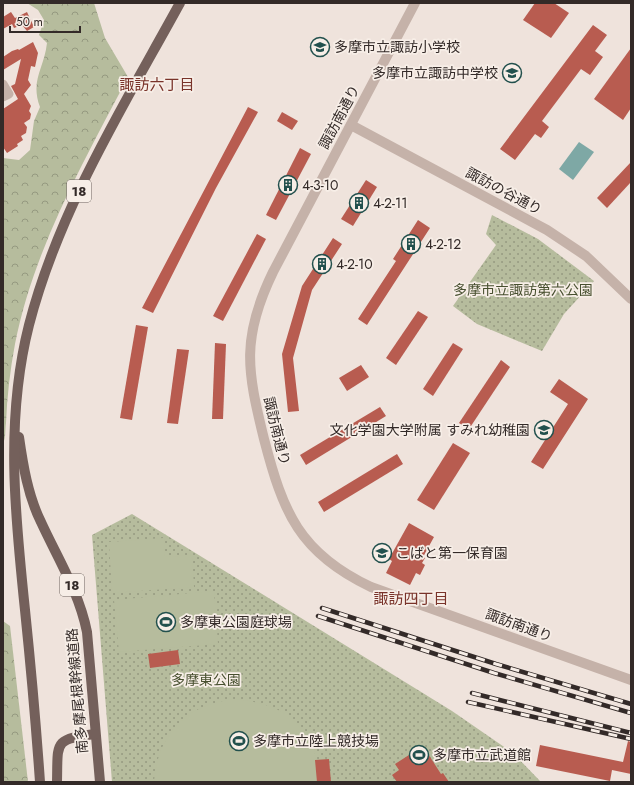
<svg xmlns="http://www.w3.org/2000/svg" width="634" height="785" viewBox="0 0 634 785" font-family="Jost,'Noto Sans JP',sans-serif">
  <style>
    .forest { fill: url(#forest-crowns) }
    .park { fill: url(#park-dots) }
    .garden { fill: #b6bc9d }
    .water { fill: #7ea8a5 }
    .building { fill: #b85c50 }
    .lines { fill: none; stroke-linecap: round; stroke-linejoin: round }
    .minor { stroke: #c5b2a9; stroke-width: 9 }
    .tertiary { stroke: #c5b2a9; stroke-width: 10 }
    .primary { stroke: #74605b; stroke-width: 10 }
    .rail-casing { stroke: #332a28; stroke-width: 4.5 }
    .rail { stroke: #f7eee7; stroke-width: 3; stroke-dasharray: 9; stroke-linecap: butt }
    .labels { text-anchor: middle; stroke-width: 3.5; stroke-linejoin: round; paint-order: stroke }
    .shield { fill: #f7eee7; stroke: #6e6561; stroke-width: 1 }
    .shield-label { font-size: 13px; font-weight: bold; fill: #332a28 }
    .poi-label { font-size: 14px; fill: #332a28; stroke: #f7eee7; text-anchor: start }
    .street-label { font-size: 14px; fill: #332a28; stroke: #f7eee7 }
    .park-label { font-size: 14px; fill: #474f2f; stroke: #f7eee7 }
    .neighbourhood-label { font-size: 15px; fill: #79332a; stroke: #f7eee7 }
  </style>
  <defs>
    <pattern id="forest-crowns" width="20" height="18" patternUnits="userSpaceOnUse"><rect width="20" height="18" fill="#b6bc9d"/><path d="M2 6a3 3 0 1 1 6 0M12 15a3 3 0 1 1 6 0" fill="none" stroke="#959980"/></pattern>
    <pattern id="park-dots" width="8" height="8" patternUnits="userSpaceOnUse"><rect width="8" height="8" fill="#b6bc9d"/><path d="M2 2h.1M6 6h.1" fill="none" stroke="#959980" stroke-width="1.8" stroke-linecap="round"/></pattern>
  </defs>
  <rect width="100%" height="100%" fill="#efe3dc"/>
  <g class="forest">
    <path d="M27,3H94L105,38L128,77C83,163 34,248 15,344C10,370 7,397 6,423C5,429 6,439 3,443V158L19,160L30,150L34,121L40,107C30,80 44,69 47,43L39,35L44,20L38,10Z"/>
    <polygon points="3,621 10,626 28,782 3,782"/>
  </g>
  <g class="park">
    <polygon points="492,215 538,239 594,281 564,314 542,351 477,324 453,306 496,245 486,234"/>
    <polygon points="132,514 452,711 513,753 541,782 112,782 92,535"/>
  </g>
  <g class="garden">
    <polygon points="164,538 165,557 192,555 194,587 112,593 109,542"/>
    <polygon points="214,591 218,644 119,652 114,600"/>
    <path d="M234,699C254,701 279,706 294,721C301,728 305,736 314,741L317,782H154C158,733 186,705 234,699Z"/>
  </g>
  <polygon class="water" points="579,142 594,152 573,180 559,169"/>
  <g class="building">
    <polygon points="535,3 554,3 569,13 551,38 523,20"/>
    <polygon points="11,12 15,18 27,12 34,27 27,31 22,25 14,28 12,24 3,29 3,17"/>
    <polygon points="593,25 607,35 595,51 603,57 590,75 581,69 542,121 549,127 541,138 535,134 515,160 500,149"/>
    <polygon points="33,42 38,53 35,67 31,66 28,80 31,85 24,94 31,106 29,111 31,114 30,119 24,123 27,127 26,133 21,136 23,140 17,144 18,146 7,153 3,147 3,109 18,99 11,86 15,84 21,59 3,70 3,57 12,51 18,49 19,50"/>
    <polygon points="631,48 631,108 623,120 594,99"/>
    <polygon points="248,107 258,112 216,188 153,313 142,308"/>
    <polygon points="282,112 298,121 292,130 277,121"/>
    <polygon points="300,148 311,154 276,220 266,215"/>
    <polygon points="631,162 631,182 607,208 597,198"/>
    <polygon points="366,180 377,187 353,226 341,219"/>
    <polygon points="418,220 430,228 367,325 358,319 396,261 393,259"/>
    <polygon points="257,234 266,239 223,321 213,316"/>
    <polygon points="333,238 342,244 312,290 293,358 299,411 288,412 282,354 302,286"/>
    <polygon points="418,311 428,317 396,365 386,358"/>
    <polygon points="136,325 148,327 132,420 120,418"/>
    <polygon points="215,343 226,344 223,419 212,419"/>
    <polygon points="453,343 463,349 433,396 423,389"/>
    <polygon points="177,349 189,350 178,424 167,423"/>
    <polygon points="501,360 510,367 469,429 459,423"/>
    <polygon points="361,365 369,377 347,391 339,378"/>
    <polygon points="559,379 588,399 543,469 531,462 568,404 550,392"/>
    <polygon points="380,407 386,416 306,465 300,455"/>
    <polygon points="453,443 470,453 434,510 417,500"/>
    <polygon points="397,454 403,464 324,512 318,502"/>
    <polygon points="409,523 434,537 423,557 425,558 422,563 425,565 420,575 416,573 410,585 386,573 392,561 389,559"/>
    <polygon points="178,650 180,664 150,668 148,654"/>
    <polygon points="628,741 631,742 631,774 612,770 610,781 536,766 540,745 623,762"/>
    <polygon points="423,746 441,774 443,773 449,782 397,782 392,775 399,770 395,764"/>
    <polygon points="329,759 331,782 317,782 315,760"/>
  </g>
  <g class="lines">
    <polyline class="minor" points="3,84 9,94 3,97"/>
    <g class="tertiary">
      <path d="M415,3L273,272C241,338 247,370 264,439C283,512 299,553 371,587L631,680"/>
      <polyline points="351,125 547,230 586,256 631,299"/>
    </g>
    <g class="primary">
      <path d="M19,437C23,465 28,496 41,522C58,559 79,592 87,632L100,782"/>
      <path d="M40,782C36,725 31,668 25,610C15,515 5,419 29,325C59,209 123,107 180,3"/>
      <path d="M57,782C58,742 53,739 95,734"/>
    </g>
    <g class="rail-casing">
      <g id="rail">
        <polyline points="322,608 496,664 631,704"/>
        <polyline points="318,616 494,673 631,713"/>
        <polyline points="472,693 631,733"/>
        <polyline points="468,702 631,739"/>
      </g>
    </g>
    <use href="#rail" class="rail"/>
  </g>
  <defs>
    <g id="school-ring" transform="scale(1)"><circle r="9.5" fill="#f7eee7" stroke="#22504d" stroke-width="1.5"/><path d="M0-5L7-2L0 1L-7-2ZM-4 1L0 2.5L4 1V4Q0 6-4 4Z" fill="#22504d"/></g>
    <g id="building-ring" transform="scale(1)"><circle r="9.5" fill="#f7eee7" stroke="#22504d" stroke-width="1.5"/><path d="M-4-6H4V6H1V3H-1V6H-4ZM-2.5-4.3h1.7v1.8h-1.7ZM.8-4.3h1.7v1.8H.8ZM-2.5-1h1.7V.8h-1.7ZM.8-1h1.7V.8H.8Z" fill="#22504d"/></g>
    <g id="stadium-ring" transform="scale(1)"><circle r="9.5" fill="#f7eee7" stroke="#22504d" stroke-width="1.5"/><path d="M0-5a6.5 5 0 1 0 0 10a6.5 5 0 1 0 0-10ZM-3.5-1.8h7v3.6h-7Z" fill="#22504d"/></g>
  </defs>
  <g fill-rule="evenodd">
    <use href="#school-ring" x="320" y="47"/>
    <use href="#school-ring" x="512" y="73"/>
    <use href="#building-ring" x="288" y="185"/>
    <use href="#building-ring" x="359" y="203"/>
    <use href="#building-ring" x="411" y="244"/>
    <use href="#building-ring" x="322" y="264"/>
    <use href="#school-ring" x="544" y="430"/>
    <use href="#school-ring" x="382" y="553"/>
    <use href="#stadium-ring" x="166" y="622"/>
    <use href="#stadium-ring" x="239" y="741"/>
    <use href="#stadium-ring" x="419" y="755"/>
  </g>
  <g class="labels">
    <g class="shield">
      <rect x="67" y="180" width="24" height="22" rx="3"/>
      <rect x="60" y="574" width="24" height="22" rx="3"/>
    </g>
    <g class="shield-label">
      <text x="79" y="196">18</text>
      <text x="72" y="590">18</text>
    </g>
    <g class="poi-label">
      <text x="334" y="52">多摩市立諏訪小学校</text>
      <text x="498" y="78" text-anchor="end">多摩市立諏訪中学校</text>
      <text x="302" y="190">4-3-10</text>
      <text x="373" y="208">4-2-11</text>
      <text x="425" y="249">4-2-12</text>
      <text x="336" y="269">4-2-10</text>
      <text x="530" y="435" text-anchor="end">文化学園大学附属 すみれ幼稚園</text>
      <text x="396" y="558">こばと第一保育園</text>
      <text x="180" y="627">多摩東公園庭球場</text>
      <text x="253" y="746">多摩市立陸上競技場</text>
      <text x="433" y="760">多摩市立武道館</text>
    </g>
    <g class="street-label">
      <text transform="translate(339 117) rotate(-62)" y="5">諏訪南通り</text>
      <text transform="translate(504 191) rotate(28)" y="5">諏訪の谷通り</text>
      <text transform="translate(277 431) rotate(76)" y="5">諏訪南通り</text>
      <text transform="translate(519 625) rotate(20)" y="5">諏訪南通り</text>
      <text transform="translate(77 691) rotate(-95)" y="5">南多摩尾根幹線道路</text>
    </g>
    <g class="park-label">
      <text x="523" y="295">多摩市立諏訪第六公園</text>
      <text x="206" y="685">多摩東公園</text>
    </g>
    <g class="neighbourhood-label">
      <text x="157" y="90">諏訪六丁目</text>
      <text x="411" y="604">諏訪四丁目</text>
    </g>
  </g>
  <rect width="634" height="785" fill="none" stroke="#332a28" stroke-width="8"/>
  <path d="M10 26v6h70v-6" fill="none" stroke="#332a28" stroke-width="2"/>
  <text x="16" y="26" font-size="12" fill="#332a28" stroke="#f7eee7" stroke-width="3" paint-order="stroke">50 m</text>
</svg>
